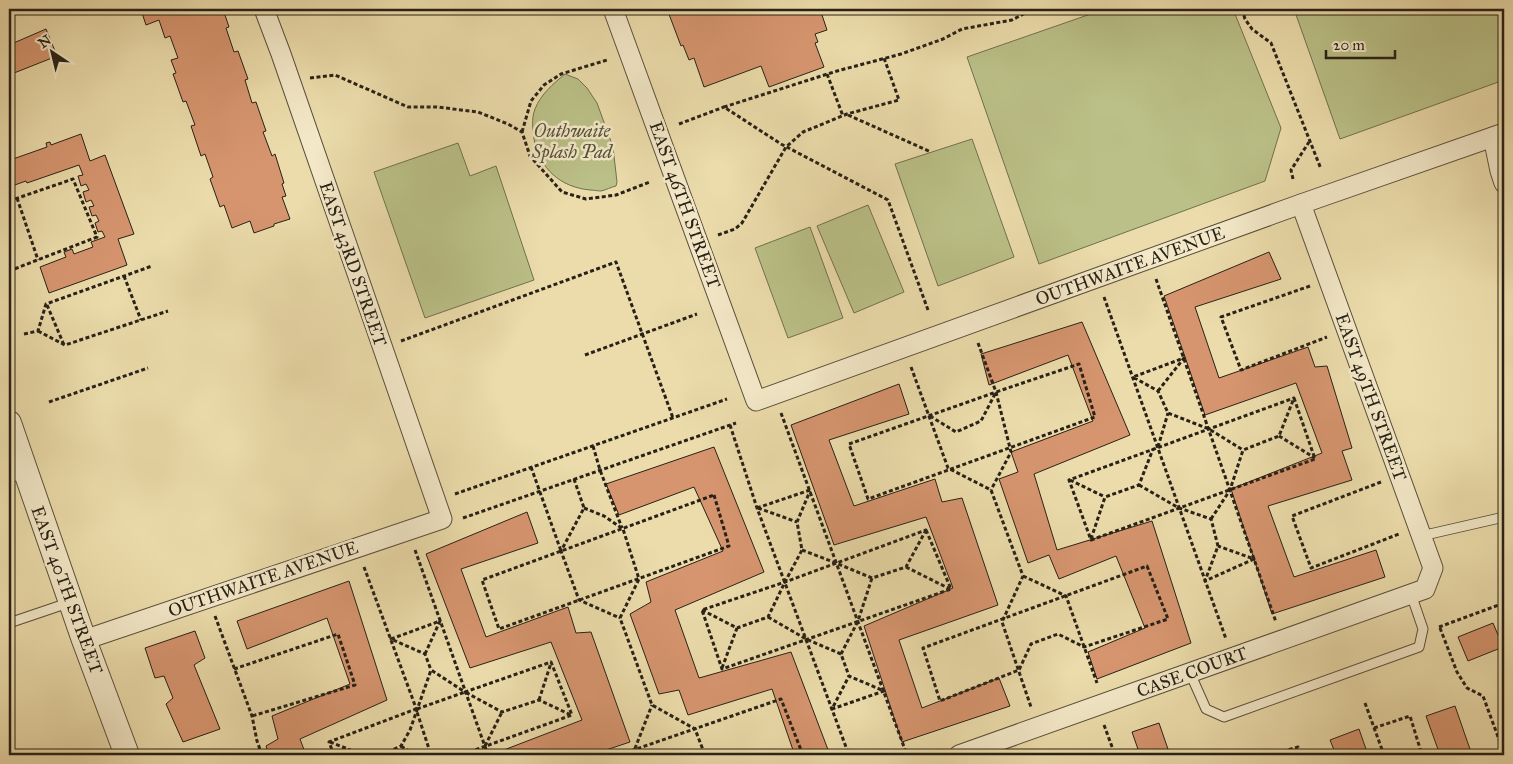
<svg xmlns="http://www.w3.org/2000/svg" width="1513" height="764" viewBox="0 0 1513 764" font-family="'IM FELL Great Primer',serif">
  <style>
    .green { fill: #bac087; stroke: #71704f }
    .building { fill: #d6956f; stroke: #282117 }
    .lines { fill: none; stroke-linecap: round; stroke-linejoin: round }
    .service-casing { stroke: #59503c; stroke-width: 11 }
    .minor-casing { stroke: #59503c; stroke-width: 21 }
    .tertiary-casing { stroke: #59503c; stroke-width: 26 }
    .path { stroke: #282117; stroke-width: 3; stroke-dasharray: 4 2.5; stroke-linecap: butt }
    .service { stroke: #f3e8c8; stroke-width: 9 }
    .minor { stroke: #f3e8c8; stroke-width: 19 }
    .tertiary { stroke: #f3e8c8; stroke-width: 24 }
    .labels { text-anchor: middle; stroke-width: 5; stroke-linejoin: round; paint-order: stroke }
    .park-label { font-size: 18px; font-style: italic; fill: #545139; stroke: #f3e8c8 }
    .street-label { font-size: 18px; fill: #282117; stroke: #f3e8c8 }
  </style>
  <rect width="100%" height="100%" fill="#ecdcab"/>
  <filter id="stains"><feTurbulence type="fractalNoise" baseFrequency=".004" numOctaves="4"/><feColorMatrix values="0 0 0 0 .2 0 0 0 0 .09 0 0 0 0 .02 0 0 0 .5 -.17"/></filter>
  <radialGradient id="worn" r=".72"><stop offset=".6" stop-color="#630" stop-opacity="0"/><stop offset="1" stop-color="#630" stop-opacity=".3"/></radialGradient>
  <g class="green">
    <polygon points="1105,9 1233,9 1281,128 1265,181 1039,264 967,57"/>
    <polygon points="1294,9 1504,9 1504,80 1340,139"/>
    <path d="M565,74L578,79L587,88L597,103L613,147L617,182L616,186C611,187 606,190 601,191C598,191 593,190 590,190C560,187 540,169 534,139C533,130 531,119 535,109C541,94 553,84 565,74Z"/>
    <polygon points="972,139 1014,257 938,286 895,164"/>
    <polygon points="458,143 470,176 496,166 534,280 425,318 374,172"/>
    <polygon points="868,205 904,292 854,313 817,226"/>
    <polygon points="810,227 843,318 788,338 755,248"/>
  </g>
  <g class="building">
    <polygon points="144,9 218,9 219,14 224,12 229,27 226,28 234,52 238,51 248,79 245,80 252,103 256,102 266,131 263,132 272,156 275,154 284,183 282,184 286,196 282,197 290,219 274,224 274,226 254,233 250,221 232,228 224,205 220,207 210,179 213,177 205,154 201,156 191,126 195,125 186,101 183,102 173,74 176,73 171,60 178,58 170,36 165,38 159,20 146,25 141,10"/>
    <polygon points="667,9 820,9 827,30 815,34 818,42 815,43 824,67 769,87 761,66 704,87 694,58 689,60 683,45 681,46"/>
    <polygon points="46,29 57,56 9,75 9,45"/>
    <polygon points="81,134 90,161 105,155 134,234 118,239 127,265 49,293 40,267 66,257 64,252 72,249 74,254 93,247 91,242 105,237 102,231 98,232 95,223 99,221 96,215 92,216 89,207 94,206 91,200 86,202 83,192 89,190 86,184 81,186 78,176 83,175 79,165 27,183 26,181 9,187 9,147 13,159 47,147 46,143 50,142 51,145"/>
    <polygon points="1269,252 1281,279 1195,307 1219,378 1308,347 1315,367 1327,366 1352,448 1342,451 1352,480 1268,506 1294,577 1376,550 1385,577 1272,614 1231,489 1322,453 1296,383 1205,415 1164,296"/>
    <polygon points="1082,322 1130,435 1034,474 1057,550 1152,521 1191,643 1097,679 1088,652 1145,628 1116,556 1059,579 1049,555 1028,563 999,479 1018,472 1011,452 1093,421 1068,355 989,385 981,354"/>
    <polygon points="899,384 909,414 829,440 854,506 935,479 942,502 962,498 998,605 899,640 922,708 999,678 1010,706 902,742 864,626 953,588 926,517 834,545 791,425"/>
    <polygon points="714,447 764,572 675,610 699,678 791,652 830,755 781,755 793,750 772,689 688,715 679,690 659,694 630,614 651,602 646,582 723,551 694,487 619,515 606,484"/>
    <polygon points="527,512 538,543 461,569 486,637 568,607 576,633 591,632 630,742 591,755 497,755 496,753 582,720 551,642 470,668 426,554"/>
    <polygon points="349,581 387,700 300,739 306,755 269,755 266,746 278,739 272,716 350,684 327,618 247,649 237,621"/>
    <polygon points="1493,623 1503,647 1468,661 1458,637"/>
    <polygon points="195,631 205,658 194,665 220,729 183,742 166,704 173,698 164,676 155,678 145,648"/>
    <polygon points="1455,706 1472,755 1440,755 1426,716"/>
    <polygon points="1159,723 1170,755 1140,755 1132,732"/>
    <polygon points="1359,729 1368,755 1336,755 1330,740"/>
  </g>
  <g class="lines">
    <g class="service-casing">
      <g id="service">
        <polyline points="9,478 25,473"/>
        <polyline points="1421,536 1504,517"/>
        <polyline points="9,623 71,602"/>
        <polyline points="1190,673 1206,709 1224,717 1419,647 1423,629 1411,594"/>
      </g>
    </g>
    <g class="minor-casing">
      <g id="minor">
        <polyline points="613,9 756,401 1301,204 1504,133"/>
        <polyline points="1493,137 1500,171 1504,183"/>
        <polyline points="84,640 442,519 281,54 264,9"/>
        <polyline points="959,755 1425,589 1433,568 1301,204"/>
      </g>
    </g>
    <g class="tertiary-casing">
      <polyline id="tertiary" points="9,423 84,640 127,755"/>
    </g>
    <g class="path">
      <polyline points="1242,9 1245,19 1252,29 1271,43 1321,169"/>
      <polyline points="827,74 843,116"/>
      <polyline points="310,78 335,75 408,107 437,107 478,112 508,124 522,132 530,156 562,192 586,199 616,195 650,182"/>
      <polyline points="848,115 931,152"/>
      <polyline points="679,124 724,107"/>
      <polyline points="522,132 531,101 544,85 561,74 607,60"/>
      <polyline points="1293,179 1291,170 1309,142"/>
      <polyline points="17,198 38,260"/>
      <polyline points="9,201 73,179 97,237 9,271"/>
      <polyline points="718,235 735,229 742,223 786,147 803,132 847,114 899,100 884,58"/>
      <polyline points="124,276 141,320"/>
      <polyline points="1156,279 1276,622"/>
      <polyline points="1310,286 1221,317 1241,370 1327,337"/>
      <polyline points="1104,297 1226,639"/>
      <polyline points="47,305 64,345"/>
      <polyline points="928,310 888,200 781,144 724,107 837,71 901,54 943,39 962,29 1012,20 1033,9"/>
      <polyline points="38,331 65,345 168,311"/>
      <polyline points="24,334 38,331 46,304 152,266"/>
      <polyline points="401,341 616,262 673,418"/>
      <polyline points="978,343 996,392"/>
      <polyline points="585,355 697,314"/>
      <polyline points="911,367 948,468 991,490 1023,576 1002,622 1031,707"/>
      <polyline points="1158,391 1184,358 1133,377 1158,391 1168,413 1209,429 1243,450"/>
      <polygon points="1294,398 1315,459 1091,540 1069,480"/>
      <polyline points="49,402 148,368"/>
      <polyline points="781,413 907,755"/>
      <polyline points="930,416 956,432 981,421 996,392 1079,364 1095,417 868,499 849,444 996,392 1011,452 991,490"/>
      <polyline points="730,425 757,508 849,755"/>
      <polyline points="1279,436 1315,458"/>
      <polyline points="593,446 600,470 622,528"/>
      <polyline points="1158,447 1168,413"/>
      <polyline points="531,467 561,551"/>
      <polyline points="574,479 584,508 561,551 579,600 620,618"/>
      <polyline points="1070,480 1105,497"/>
      <polyline points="1381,482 1292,516 1311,568 1399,534"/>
      <polyline points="1139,485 1179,508 1211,519 1218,546 1205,581 1254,559 1218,546"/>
      <polyline points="455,494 727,399"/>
      <polygon points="714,495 729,546 499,629 482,580"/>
      <polyline points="584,508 604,516 623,529 639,579 620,618 652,705 695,729 705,755"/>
      <polyline points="757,508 810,490"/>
      <polyline points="758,508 797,522"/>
      <polyline points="463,518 736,423"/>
      <polyline points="1211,519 1230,490 1243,450 1279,436 1294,398"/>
      <polygon points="926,530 951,589 722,669 702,610 785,582"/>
      <polyline points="1091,539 1105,497 1139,485 1153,449"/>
      <polyline points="415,550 488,755"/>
      <polyline points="802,550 836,563 872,578 906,567 926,530"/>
      <polygon points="1147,566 1168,619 1084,647 1058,634 1031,644 1019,670 940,701 923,648"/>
      <polyline points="364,567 416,708"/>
      <polyline points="906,567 950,589"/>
      <polyline points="1023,576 1066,596 1097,683"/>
      <polyline points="702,610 737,628 768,617 785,582 802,550 797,522 810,491"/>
      <polyline points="215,616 252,716 257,741 262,755"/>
      <polyline points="768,617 806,639 841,654 849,676 884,691 832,709 849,676"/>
      <polyline points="1439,627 1504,603"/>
      <polyline points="1440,628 1457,672 1467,688 1483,696 1504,753"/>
      <polyline points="425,654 440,621 391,639 425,654 431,670"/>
      <polyline points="841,654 858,621 872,578"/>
      <polyline points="722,668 737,628"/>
      <polyline points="234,669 338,634 355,685 252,716"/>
      <polyline points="539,700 551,663"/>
      <polyline points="1365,703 1384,755"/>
      <polyline points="417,709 465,692 502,712 539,700 571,715"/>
      <polyline points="1104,725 1115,755"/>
      <polyline points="1374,728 1410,716 1422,755"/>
      <polyline points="330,742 363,755"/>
      <polyline points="401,746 415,755"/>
      <polyline points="485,746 502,712"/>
      <polyline points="334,755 329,742 416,709 431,755"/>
      <polyline points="382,755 401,746 410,730 431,670 465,692 551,662 572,715 461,755"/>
      <polyline points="619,755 781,699 801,750 784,755"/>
      <polyline points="635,755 634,751 652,705"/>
      <polyline points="1250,755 1260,751 1261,755"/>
      <polyline points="1270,755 1298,747 1301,755"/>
    </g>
    <use href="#service" class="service"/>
    <use href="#minor" class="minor"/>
    <use href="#tertiary" class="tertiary"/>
  </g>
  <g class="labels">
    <g class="park-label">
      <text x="572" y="137">Outhwaite<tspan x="572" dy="21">Splash Pad</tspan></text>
    </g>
    <g class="street-label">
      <text transform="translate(685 205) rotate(70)" y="6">EAST 46TH STREET</text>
      <text transform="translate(353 264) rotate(71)" y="6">EAST 43RD STREET</text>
      <text transform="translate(1130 266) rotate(-20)" y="6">OUTHWAITE AVENUE</text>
      <text transform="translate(1371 397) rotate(70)" y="6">EAST 49TH STREET</text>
      <text transform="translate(263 579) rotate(-19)" y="6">OUTHWAITE AVENUE</text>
      <text transform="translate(67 590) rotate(70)" y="6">EAST 40TH STREET</text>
      <text transform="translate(1192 672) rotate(-20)" y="6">CASE COURT</text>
    </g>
  </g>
  <rect width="1513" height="764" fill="none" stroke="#ecdcab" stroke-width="30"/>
  <rect x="10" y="10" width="1493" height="744" fill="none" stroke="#282117" stroke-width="2.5"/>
  <rect x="15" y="15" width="1483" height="734" fill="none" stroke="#282117"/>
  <g transform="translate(52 52) rotate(325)" stroke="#f3e8c8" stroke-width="4" paint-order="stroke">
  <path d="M0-4L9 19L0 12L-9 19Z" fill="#282117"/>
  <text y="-8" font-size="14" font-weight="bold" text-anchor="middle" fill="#282117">N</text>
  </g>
  <path d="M1326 50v8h69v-8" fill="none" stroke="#282117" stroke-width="2.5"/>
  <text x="1333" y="50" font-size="15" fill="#282117" stroke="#f3e8c8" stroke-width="4" paint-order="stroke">20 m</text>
  <rect width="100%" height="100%" filter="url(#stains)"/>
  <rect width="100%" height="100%" fill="url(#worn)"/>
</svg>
